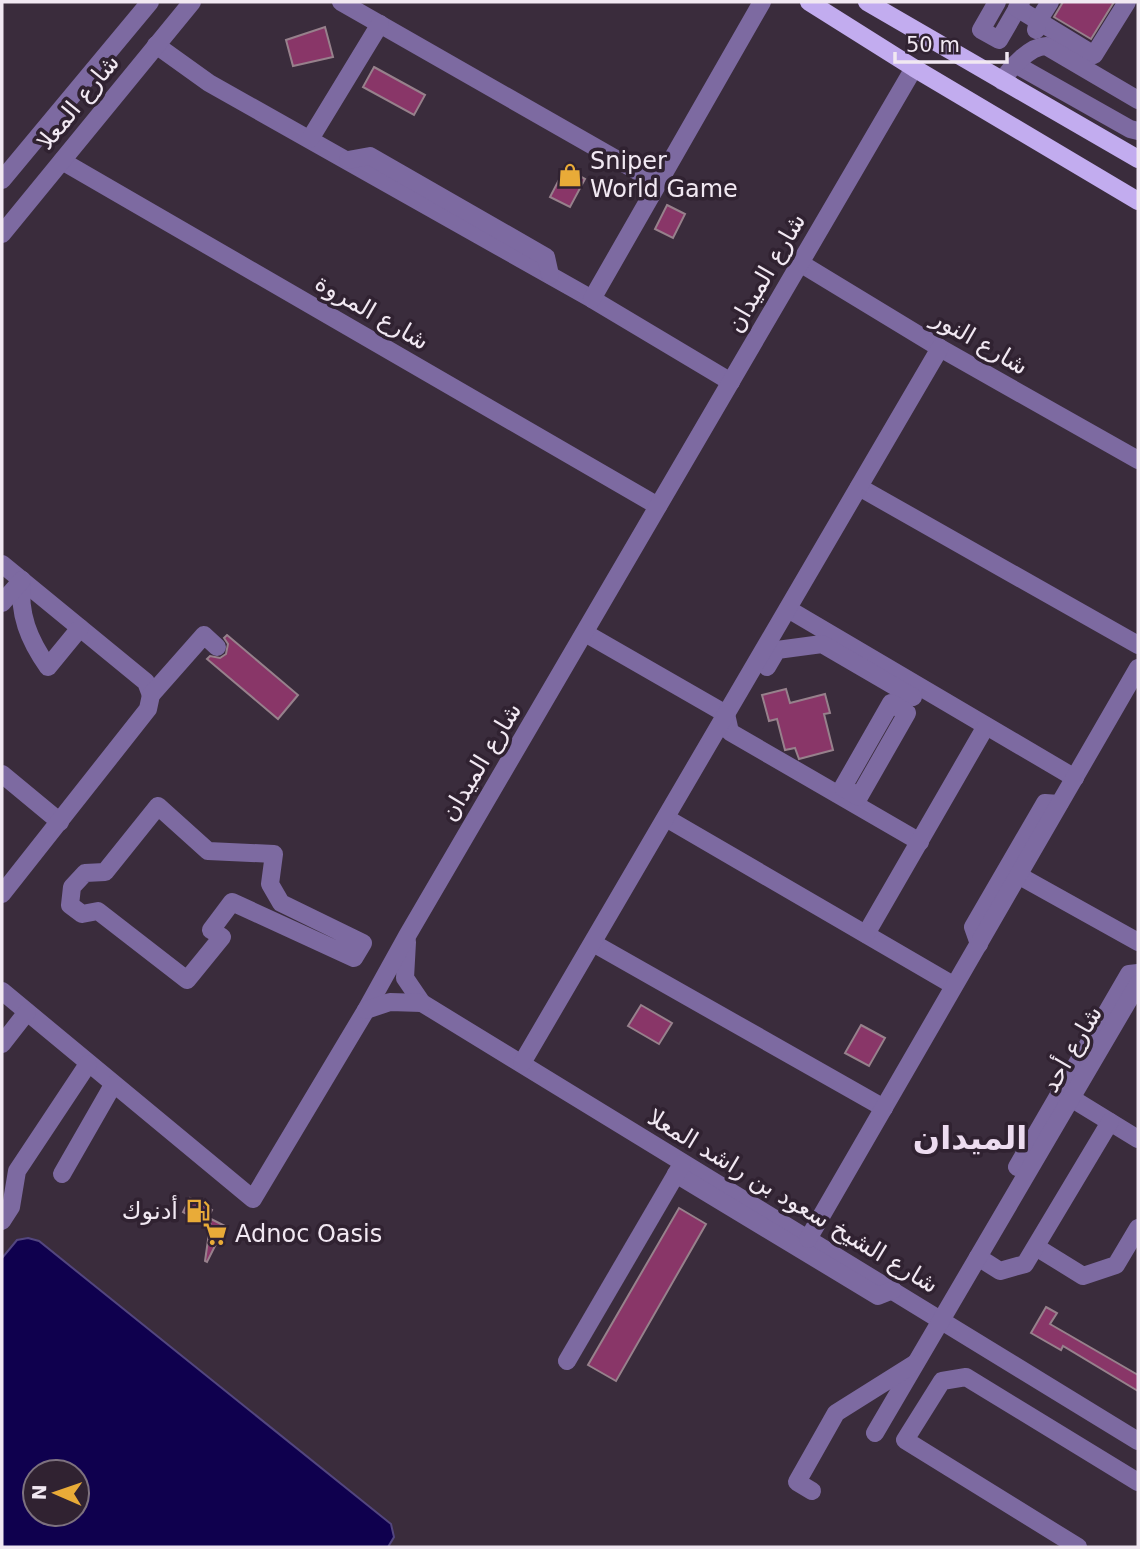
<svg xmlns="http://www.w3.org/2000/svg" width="1140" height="1549" viewBox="0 0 1140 1549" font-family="'DejaVu Sans',Vazirmatn,sans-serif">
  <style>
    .water { fill: #0f004e; stroke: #53467f; stroke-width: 2; fill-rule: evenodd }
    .building { fill: #893668; stroke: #97818c; stroke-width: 2 }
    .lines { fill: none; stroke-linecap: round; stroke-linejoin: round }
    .minor { stroke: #7d6aa1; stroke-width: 18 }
    .major { stroke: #c2acef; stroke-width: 18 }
    .labels { text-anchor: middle; stroke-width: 7; stroke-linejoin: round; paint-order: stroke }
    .street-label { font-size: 24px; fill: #f1e8f2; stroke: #302231 }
    .poi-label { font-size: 24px; fill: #f1e8f2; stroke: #302231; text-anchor: start }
    .district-label { font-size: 32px; font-weight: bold; fill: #eddcf0; stroke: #302231 }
  </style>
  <rect width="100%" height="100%" fill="#3a2c3c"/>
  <path class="water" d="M28,1238L39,1241L391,1524L394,1537L388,1547H2V1258L17,1240ZM35,1472H77V1514H35Z"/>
  <g class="building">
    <polygon points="1063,2 1114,2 1091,39 1054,17"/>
    <polygon points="325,27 333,57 293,66 286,40"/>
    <polygon points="374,67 425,95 414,115 363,87"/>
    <polygon points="565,168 585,179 570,207 550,197"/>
    <polygon points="667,205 685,214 673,238 655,229"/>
    <polygon points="227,635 298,695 278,719 207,659 210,656 220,658 226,654 228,644 224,638"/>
    <polygon points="786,689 790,703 825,694 830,713 824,714 833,750 799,759 795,748 785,750 777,719 769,721 762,695"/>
    <polygon points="641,1005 672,1023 659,1044 628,1026"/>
    <polygon points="861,1025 885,1038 869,1066 845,1053"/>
    <polygon points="190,1198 212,1210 205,1224 183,1212"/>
    <polygon points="679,1208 706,1224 616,1381 588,1365"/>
    <polygon points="211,1219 225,1226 207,1262 205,1261"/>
    <polygon points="1046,1307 1057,1313 1050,1324 1138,1375 1138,1391 1063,1346 1061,1350 1031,1333"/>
  </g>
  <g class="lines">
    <g class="minor">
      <polyline points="341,2 658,183"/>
      <polyline points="997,2 981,30 999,40 1021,2"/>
      <polyline points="1017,8 1094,55 1127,2"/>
      <polyline points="1036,30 1038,21 1050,2"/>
      <polyline points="156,45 209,83 592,299 731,382"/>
      <polyline points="1021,61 1022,68 1130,129 1138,131"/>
      <path d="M1002,81C1010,68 1030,46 1046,46L1138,100"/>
      <polyline points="310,139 380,24"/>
      <polyline points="348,160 370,156 546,257 550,275"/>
      <polyline points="62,161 658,506"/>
      <polyline points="2,180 150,2"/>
      <polyline points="2,234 192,2"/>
      <polyline points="800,263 940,348 1138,460"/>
      <polyline points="592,299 762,2"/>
      <polyline points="859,487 1138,645"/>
      <polyline points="2,564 146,682 151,695"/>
      <path d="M22,580C18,614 29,640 48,667L80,628"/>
      <polyline points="2,603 22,580"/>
      <polyline points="788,609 1075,778"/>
      <polyline points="585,633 726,714 730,732 920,842"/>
      <polyline points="767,667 777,650 822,644 913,697"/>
      <polygon points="891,703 907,713 859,797 843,787"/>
      <polyline points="2,774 60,822"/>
      <polygon points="158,806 208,851 274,854 270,884 281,903 363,943 354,958 232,902 211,930 222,937 187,980 98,911 82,914 70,905 72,887 85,873 105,872"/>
      <polyline points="666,818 953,985"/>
      <polyline points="1018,875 1138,942"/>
      <polyline points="2,894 148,709 151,695 204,635 217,647"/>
      <polyline points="866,934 986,726"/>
      <polyline points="407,942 405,978 422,1003 1138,1441"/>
      <polyline points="593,943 884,1108"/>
      <polyline points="979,944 973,927 1045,803 1059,804"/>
      <polyline points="2,991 253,1199 366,1010 407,936 914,68"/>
      <polyline points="366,1010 390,1002 422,1003"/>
      <polyline points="2,1044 27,1012"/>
      <polyline points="522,1063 940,348"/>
      <polyline points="1071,1098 1138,1139"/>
      <polyline points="1017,1167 1129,974 1138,973"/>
      <polyline points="62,1174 113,1085"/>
      <polyline points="676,1174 878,1296 893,1290"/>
      <polyline points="2,1221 11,1207 17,1171 88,1064"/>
      <polyline points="808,1239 1138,668"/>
      <polyline points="1036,1247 1083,1276 1116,1265 1138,1228"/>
      <polyline points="978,1257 1000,1271 1025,1264 1110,1122"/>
      <polyline points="567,1361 682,1164"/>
      <polyline points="875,1433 1138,984"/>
      <polyline points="812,1491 797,1482 836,1413 914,1364"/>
      <polyline points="1078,1547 905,1440 942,1381 966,1377 1138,1482"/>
    </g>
    <g class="major">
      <polyline points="809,2 914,68 1138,201"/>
      <polyline points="867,2 1138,159"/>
    </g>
  </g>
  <defs>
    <g id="shop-bare" transform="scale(1.89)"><path d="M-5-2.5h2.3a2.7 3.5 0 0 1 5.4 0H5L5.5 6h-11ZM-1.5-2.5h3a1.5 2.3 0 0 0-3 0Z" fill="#e9ab38" stroke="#302231" stroke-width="2.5" paint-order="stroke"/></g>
    <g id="fuel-bare" transform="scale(1.89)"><path d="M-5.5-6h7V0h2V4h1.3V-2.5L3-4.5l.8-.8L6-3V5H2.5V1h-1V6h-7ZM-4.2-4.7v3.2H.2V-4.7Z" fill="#e9ab38" stroke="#302231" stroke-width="2.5" paint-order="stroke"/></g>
    <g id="supermarket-bare" transform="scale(1.89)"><path d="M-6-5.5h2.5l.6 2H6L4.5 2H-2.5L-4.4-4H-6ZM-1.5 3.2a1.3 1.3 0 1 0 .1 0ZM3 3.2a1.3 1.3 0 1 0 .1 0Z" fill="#e9ab38" stroke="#302231" stroke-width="2.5" paint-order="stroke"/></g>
  </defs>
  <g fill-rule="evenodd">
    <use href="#shop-bare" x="570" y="175"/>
    <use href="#fuel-bare" x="198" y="1211"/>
    <use href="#supermarket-bare" x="215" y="1234"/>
  </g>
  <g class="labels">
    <g class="street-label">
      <text transform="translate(78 102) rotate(-51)" y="8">شارع المعلا</text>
      <text transform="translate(766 273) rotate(-60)" y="8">شارع الميدان</text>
      <text transform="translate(372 312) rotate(30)" y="8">شارع المروة</text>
      <text transform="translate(980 342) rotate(30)" y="8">شارع النور</text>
      <text transform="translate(481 762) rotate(-59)" y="8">شارع الميدان</text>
      <text transform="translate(1072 1049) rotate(-60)" y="8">شارع أحد</text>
      <text transform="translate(793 1201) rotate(31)" y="8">شارع الشيخ سعود بن راشد المعلا</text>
    </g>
    <g class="poi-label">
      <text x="590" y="169">Sniper<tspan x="590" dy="28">World Game</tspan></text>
      <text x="178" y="1219" text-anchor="end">أدنوك</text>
      <text x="235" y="1242">Adnoc Oasis</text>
    </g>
    <g class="district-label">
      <text x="970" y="1149">الميدان</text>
    </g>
  </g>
  <rect width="1140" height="1549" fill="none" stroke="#f1e8f2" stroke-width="7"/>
  <g transform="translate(56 1493) rotate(272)"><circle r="33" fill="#302231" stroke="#7d717e" stroke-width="2"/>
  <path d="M0-5L12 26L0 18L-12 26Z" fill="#e9ab38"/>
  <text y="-10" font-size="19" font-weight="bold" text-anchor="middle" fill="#f1e8f2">N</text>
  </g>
  <path d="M895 52v10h112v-10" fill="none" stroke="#f1e8f2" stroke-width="3.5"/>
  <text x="906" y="52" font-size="21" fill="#f1e8f2" stroke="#302231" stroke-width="5" paint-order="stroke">50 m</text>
</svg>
